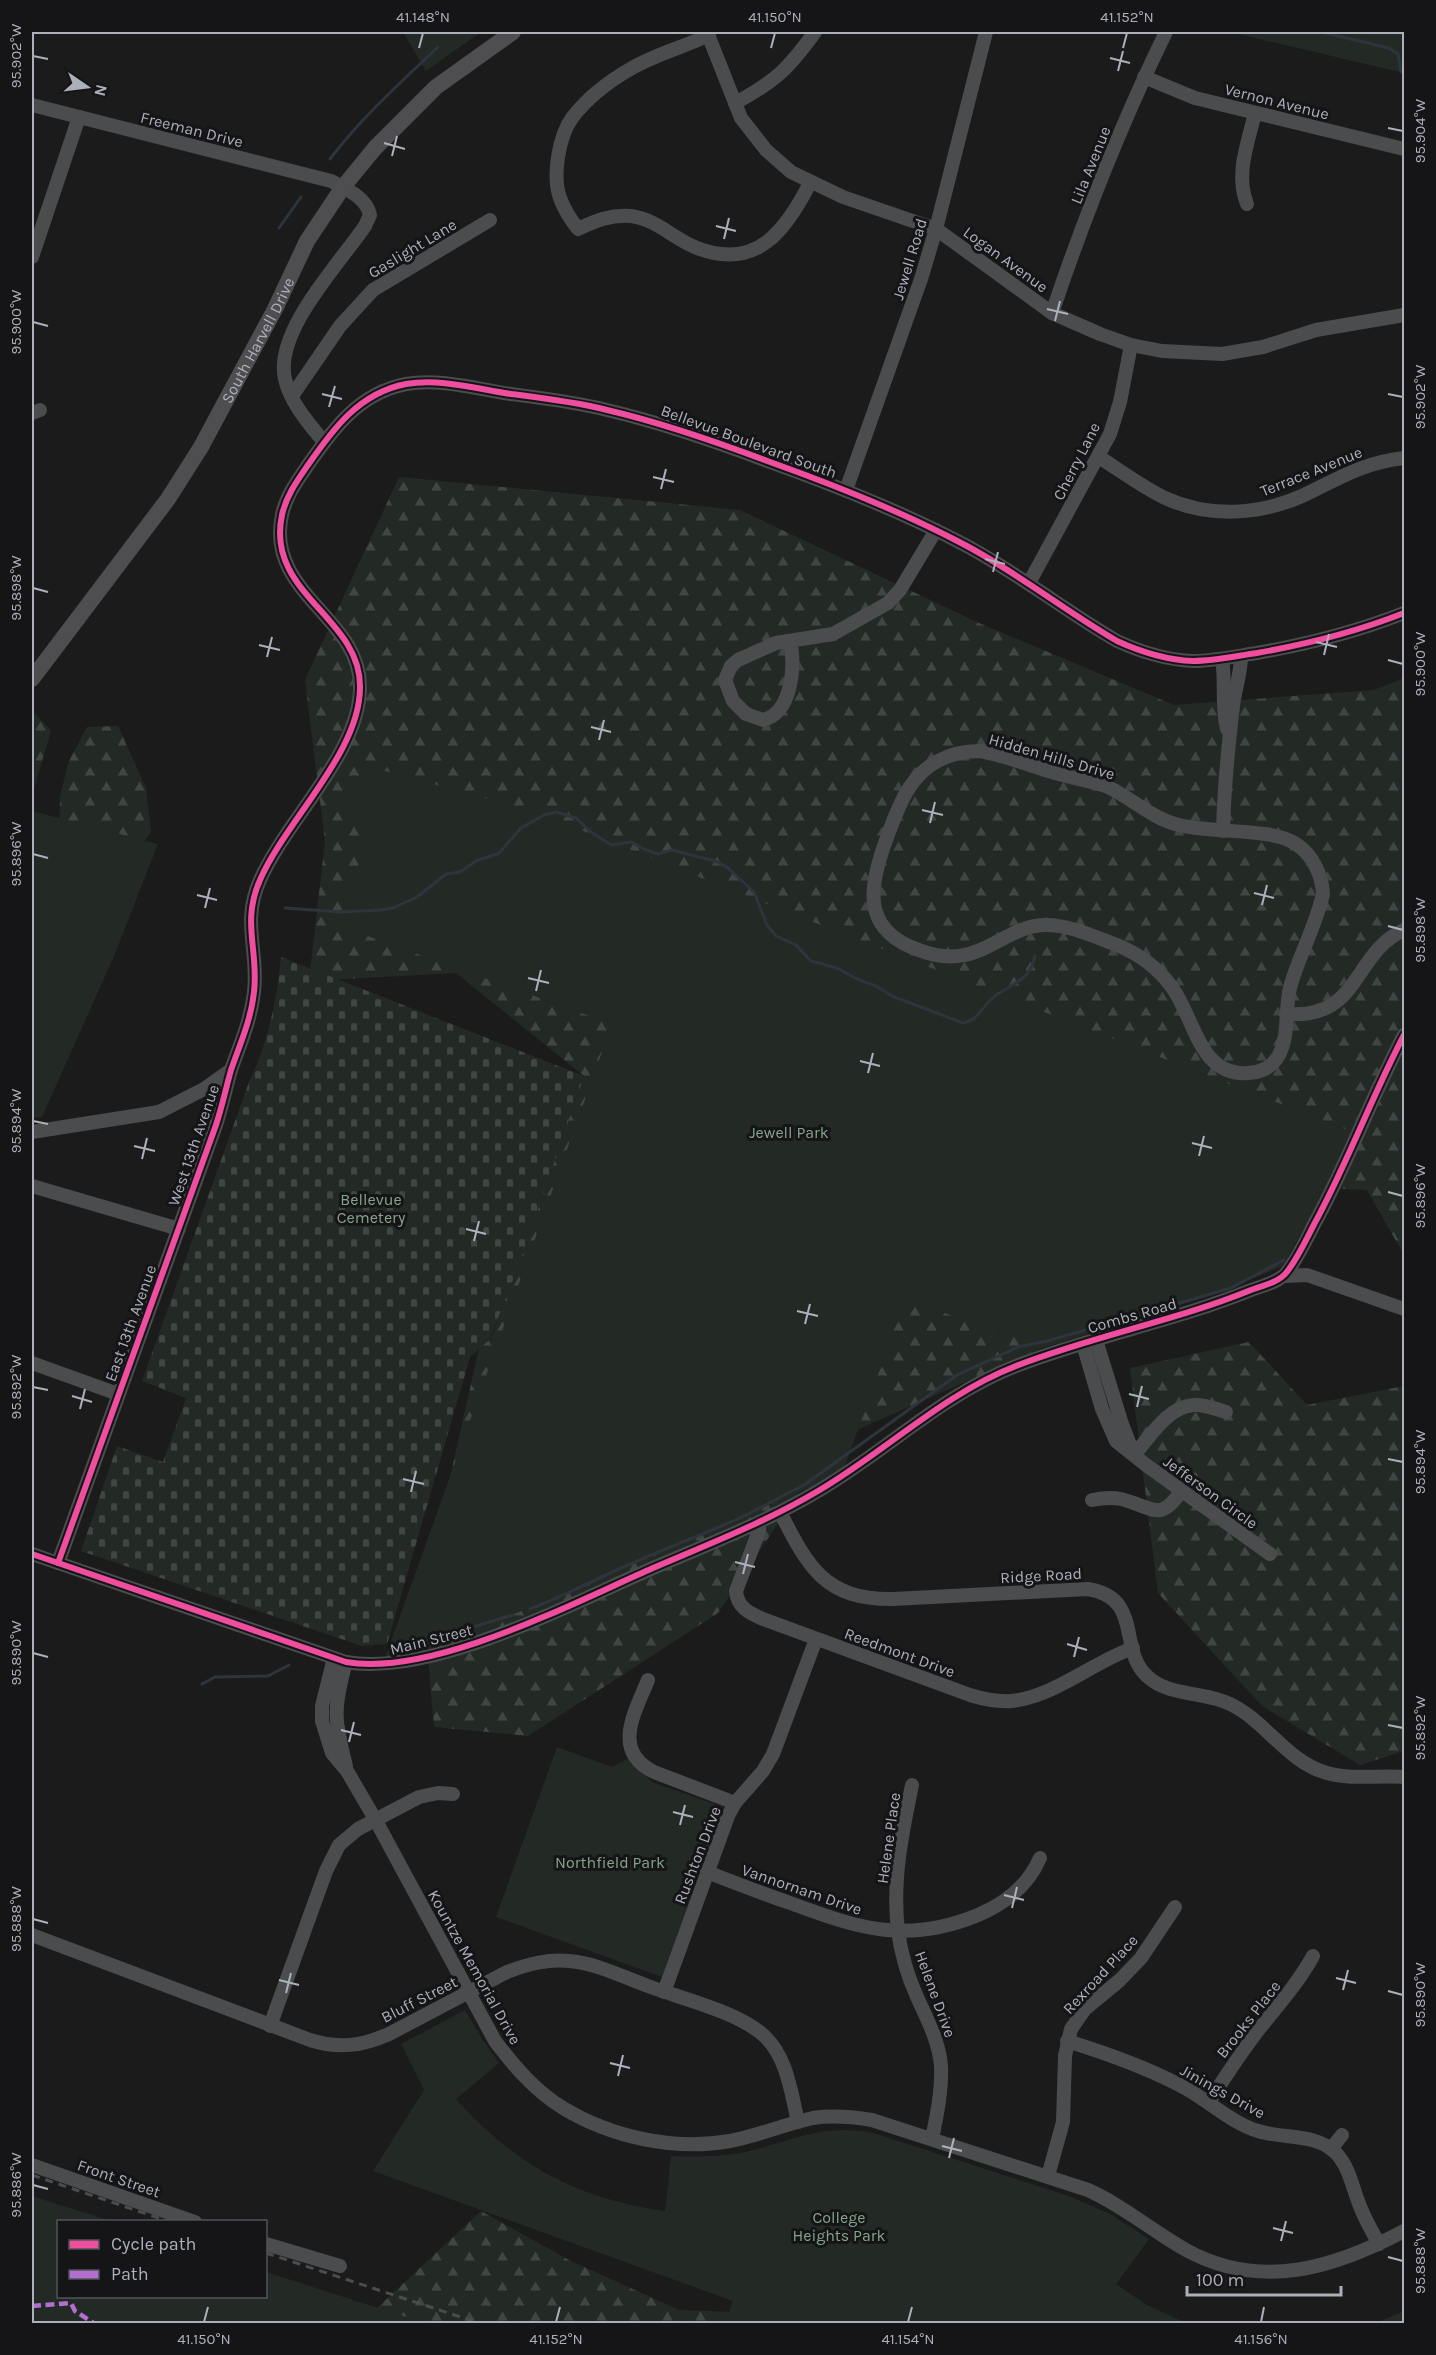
<svg xmlns="http://www.w3.org/2000/svg" width="1436" height="2355" viewBox="0 0 1436 2355" font-family="Karla,sans-serif">
  <style>
    .forest { fill: url(#forest-firs) }
    .cemetery { fill: url(#cemetery-stones) }
    .park { fill: #232a25 }
    .lines { fill: none; stroke-linecap: round; stroke-linejoin: round }
    .stream { stroke: #2e343c; stroke-width: 3 }
    .minor { stroke: #4b4c4e; stroke-width: 14 }
    .major { stroke: #4e4e51; stroke-width: 16 }
    .rail { stroke: #4b4c4f; stroke-width: 3; stroke-dasharray: 8 6; stroke-linecap: butt }
    .quiet { stroke: #b36fd0; stroke-width: 4.5; stroke-dasharray: 9 4.5; stroke-linecap: butt }
    .cycleway-casing { stroke: #151517; stroke-width: 10 }
    .cycleway { stroke: #ef4d9e; stroke-width: 6 }
    .ticks { fill: none; stroke: #adb0bb; stroke-width: 2 }
    .labels { text-anchor: middle; stroke-width: 6; stroke-linejoin: round; paint-order: stroke }
    .street-label { font-size: 16px; fill: #adb0bb; stroke: #151517 }
    .park-label { font-size: 16px; fill: #86a48b; stroke: #151517 }
    .neatline { fill: none; stroke: #adb0bb; stroke-width: 2 }
    .ticks-label { font-size: 15px; text-anchor: middle; fill: #adb0bb }
  </style>
  <defs>
    <pattern id="forest-firs" width="22" height="20" patternUnits="userSpaceOnUse" patternTransform="scale(1.5)"><rect width="22" height="20" fill="#232a25"/><path d="M5 1l3.5 6h-7zM16 11l3.5 6h-7z" fill="#404643"/></pattern>
    <pattern id="cemetery-stones" width="16" height="16" patternUnits="userSpaceOnUse" patternTransform="scale(1.5)"><rect width="16" height="16" fill="#232a25"/><path d="M2 7V4a2 2 0 0 1 4 0v3zM10 15v-3a2 2 0 0 1 4 0v3z" fill="#404643"/></pattern>
  </defs>
  <rect width="100%" height="100%" fill="#1b1b1b"/>
  <g class="forest">
    <polygon points="399,477 740,510 979,623 1174,705 1374,690 1404,678 1404,1255 1367,1190 1235,1184 1132,1308 834,1440 718,1613 528,1736 434,1727 423,1599 479,1348 491,1339 584,1076 456,973 309,981 325,841 305,680"/>
    <polygon points="35,713 51,731 32,795 32,715"/>
    <polygon points="118,726 146,788 151,832 135,853 59,871 60,796 69,761 87,727"/>
    <polygon points="1249,1342 1307,1405 1404,1386 1404,1751 1360,1765 1262,1706 1158,1593 1130,1368"/>
    <polygon points="481,2211 569,2260 679,2310 912,2318 926,2323 32,2323 32,2217 58,2296 266,2296 377,2308"/>
  </g>
  <path class="cemetery" d="M281,957L584,1076L520,1261L490,1339L470,1357L387,1644L362,1646L81,1551L117,1446L163,1462L186,1398L142,1381L249,1082C268,1043 277,999 281,957Z"/>
  <g class="park">
    <polygon points="403,32 481,32 426,71"/>
    <polygon points="1230,32 1404,32 1404,73"/>
    <polygon points="363,765 533,811 790,913 1350,1131 1335,1172 1283,1266 1215,1294 1043,1348 905,1299 842,1474 502,1619 487,1621 491,1623 420,1653 385,1658 612,1024 337,925 373,824 345,814"/>
    <polygon points="32,811 158,844 114,956 42,1117 32,1118"/>
    <polygon points="557,1747 612,1767 627,1759 652,1782 723,1807 662,1977 496,1917"/>
    <path d="M465,2010L482,2039L499,2063L456,2099C515,2165 577,2199 665,2211L671,2156C696,2157 721,2157 745,2152C794,2141 821,2123 873,2133L1069,2196L1110,2214L1149,2239L1116,2284L1147,2305L1186,2323H725L733,2301L373,2171L424,2090L401,2044Z"/>
    <polygon points="32,2196 111,2221 58,2222 58,2296 266,2296 266,2272 425,2323 32,2323"/>
    <polygon points="1404,2311 1404,2323 1376,2323"/>
  </g>
  <g class="lines">
    <g class="stream">
      <polyline points="1321,32 1389,48 1398,54 1401,72"/>
      <path d="M330,159C362,117 400,83 438,47"/>
      <polyline points="279,228 301,197"/>
      <path d="M285,908L340,912L380,910L393,908L417,897L446,874L460,872L476,861L499,853L521,828L544,815L556,812L576,818L591,832L611,845L631,842L646,850L658,854L672,850L718,862L728,868L754,892L767,925L776,936L796,945L811,961L837,968L857,979L876,986L892,996L963,1023C981,1019 982,1005 995,996C1006,988 1018,984 1027,974C1032,969 1033,963 1035,956"/>
      <polyline points="1173,1305 1231,1288 1284,1260"/>
      <path d="M530,1609C566,1595 600,1577 635,1562C671,1546 707,1533 742,1517C763,1507 783,1495 804,1485L957,1375L1018,1347L1047,1341L1144,1313"/>
      <polyline points="398,1647 436,1638 513,1615"/>
      <polyline points="202,1684 215,1677 268,1676 289,1665"/>
    </g>
    <g class="minor">
      <polyline points="707,32 741,118 766,150 791,172 843,197 936,229 1052,313 1100,334 1131,345 1162,351 1222,354 1263,347 1316,330 1404,315"/>
      <path d="M709,35C684,47 656,54 632,68C611,80 587,98 572,118C559,136 552,176 560,198C564,209 571,220 578,229C595,221 611,214 631,216C656,219 674,239 697,248C757,271 786,230 810,183"/>
      <polyline points="1144,77 1195,98 1404,149"/>
      <path d="M735,103C776,81 788,69 815,32"/>
      <path d="M32,105L331,181C345,188 367,198 370,215L365,226C340,263 274,331 285,379C290,402 309,424 324,442"/>
      <path d="M1247,204C1235,174 1248,143 1255,113"/>
      <polyline points="32,257 79,117"/>
      <path d="M1052,313C1084,218 1122,122 1166,32"/>
      <polyline points="292,396 340,326 373,290 490,220"/>
      <polyline points="32,413 40,410"/>
      <path d="M1099,457C1121,471 1142,487 1165,498C1209,518 1259,515 1302,496C1340,478 1362,463 1404,458"/>
      <polyline points="846,490 921,279 936,229 986,32"/>
      <polyline points="1029,583 1110,434 1120,402 1131,345"/>
      <path d="M790,641C796,665 792,713 763,720L746,714L733,701L725,680L731,666L738,660L776,643L833,634L888,603L900,590L936,530"/>
      <path d="M1222,659C1226,682 1221,705 1227,729"/>
      <path d="M980,751C1008,756 1033,767 1059,774C1076,779 1092,781 1108,787C1131,798 1151,817 1175,824C1208,834 1272,827 1296,844C1313,855 1322,875 1323,894C1316,925 1300,954 1291,984C1284,1007 1290,1034 1279,1055C1273,1066 1262,1072 1249,1073C1198,1077 1195,1017 1171,986C1157,967 1139,954 1117,945C1095,937 1068,924 1044,925C1014,926 992,950 964,955C945,959 928,954 911,947C862,926 870,885 885,843C891,826 897,809 906,793C922,765 948,751 980,751Z"/>
      <path d="M1223,831C1224,789 1228,748 1233,706C1235,689 1241,673 1241,656"/>
      <path d="M1286,1014C1361,1020 1352,953 1404,930"/>
      <polyline points="32,1132 159,1112 204,1089 231,1070"/>
      <polyline points="32,1186 179,1229"/>
      <polyline points="1284,1276 1307,1275 1404,1309"/>
      <polyline points="1096,1340 1122,1424 1134,1455"/>
      <polyline points="1083,1344 1102,1409 1116,1441 1146,1465 1270,1554"/>
      <polyline points="32,1363 118,1394"/>
      <path d="M1134,1455C1149,1438 1168,1406 1194,1405C1204,1404 1216,1409 1226,1412"/>
      <path d="M1092,1500C1102,1498 1111,1497 1121,1499C1151,1506 1160,1524 1181,1491"/>
      <path d="M780,1512C808,1567 825,1600 893,1599L1088,1589C1144,1598 1117,1650 1148,1677C1170,1697 1205,1691 1230,1704C1266,1721 1287,1762 1327,1773C1352,1780 1378,1775 1404,1777"/>
      <path d="M759,1522V1531L736,1591C737,1607 749,1613 763,1619L970,1695C983,1699 996,1702 1011,1701C1052,1698 1093,1662 1133,1648"/>
      <path d="M32,1554L346,1662C432,1677 573,1603 653,1568C709,1544 766,1522 818,1491C885,1452 943,1394 1016,1366C1093,1336 1175,1321 1251,1290C1262,1286 1279,1282 1286,1273C1299,1257 1308,1235 1318,1217C1350,1157 1373,1094 1404,1035"/>
      <path d="M58,1563L216,1125C222,1107 226,1088 231,1070C240,1044 251,1020 254,992C259,951 241,922 260,880C286,820 361,752 360,686C360,617 265,593 282,515C286,496 297,481 308,465C333,429 359,393 406,384C440,378 477,389 511,394C543,398 576,402 607,410C663,423 717,442 770,462C837,486 903,512 965,545C1018,573 1065,611 1117,641C1141,652 1166,660 1193,661C1214,661 1236,656 1257,653C1308,644 1356,632 1404,613"/>
      <path d="M334,1658L322,1706V1721L332,1753L347,1771L375,1819L495,2041C514,2066 535,2091 563,2108C611,2137 674,2151 730,2141C758,2136 785,2124 813,2118C833,2115 853,2117 872,2120L1088,2190C1124,2206 1152,2231 1186,2250C1261,2291 1334,2268 1404,2231"/>
      <path d="M346,1662C333,1709 334,1719 346,1766"/>
      <path d="M648,1680C635,1712 611,1751 654,1772L735,1803"/>
      <path d="M912,1785C902,1833 892,1881 898,1931C901,1953 908,1977 917,1997C927,2019 939,2041 941,2066C942,2090 937,2115 932,2139"/>
      <path d="M707,1872C735,1883 764,1894 793,1904C860,1929 908,1944 978,1915C1006,1903 1028,1886 1040,1858"/>
      <path d="M32,1935L310,2040C338,2049 362,2046 389,2034L507,1972C528,1964 547,1959 569,1961C596,1963 623,1977 648,1986C680,1998 737,2012 762,2034C787,2055 791,2092 798,2122"/>
      <polyline points="664,1992 728,1816 735,1803 763,1771 773,1754 816,1639"/>
      <polyline points="270,2026 326,1871 339,1845 358,1829 419,1797 438,1793 453,1794"/>
      <path d="M1067,2041C1109,2054 1149,2068 1187,2089C1210,2102 1232,2123 1258,2131C1283,2139 1316,2133 1336,2153C1351,2169 1353,2192 1362,2211C1367,2223 1373,2233 1379,2244"/>
      <path d="M1209,2102C1225,2077 1241,2052 1260,2028C1279,2004 1298,1983 1313,1956"/>
      <polyline points="1331,2149 1342,2135"/>
      <polyline points="32,2165 195,2222"/>
      <polyline points="1048,2176 1063,2122 1065,2056 1071,2029 1085,2009 1120,1980 1141,1958 1175,1907"/>
      <polyline points="266,2244 340,2266"/>
    </g>
    <path class="major" id="s1" d="M32,679L168,499L201,447L275,309L307,241L343,187L375,148L436,87L513,32"/>
    <g class="rail">
      <polyline points="32,2175 170,2222"/>
      <polyline points="266,2253 482,2324"/>
    </g>
    <polyline class="quiet" points="32,2306 71,2303 75,2311 95,2324"/>
    <g class="cycleway-casing">
      <g id="cycleway">
        <path d="M32,1554L346,1662C432,1677 573,1603 653,1568C709,1544 766,1522 818,1491C885,1452 943,1394 1016,1366C1093,1336 1175,1321 1251,1290C1262,1286 1279,1282 1286,1273C1299,1257 1308,1235 1318,1217C1350,1157 1373,1094 1404,1035"/>
        <path d="M58,1563L216,1125C222,1107 226,1088 231,1070C240,1044 251,1020 254,992C259,951 241,922 260,880C286,820 361,752 360,686C360,617 265,593 282,515C286,496 297,481 308,465C333,429 359,393 406,384C440,378 477,389 511,394C543,398 576,402 607,410C663,423 717,442 770,462C837,486 903,512 965,545C1018,573 1065,611 1117,641C1141,652 1166,660 1193,661C1214,661 1236,656 1257,653C1308,644 1356,632 1404,613"/>
      </g>
    </g>
    <use href="#cycleway" class="cycleway"/>
  </g>
  <path class="ticks" d="M419,48L423,33M771,48L775,33M1123,48L1127,33M33,56L48,59M1110,58L1130,63M1118,71L1123,51M1388,128L1403,131M384,143L405,149M392,156L397,136M716,226L736,231M724,239L729,218M1047,309L1068,314M1055,321L1060,301M33,322L48,326M322,394L342,399M1388,394L1403,397M329,407L335,386M653,477L674,482M661,489L666,469M985,559L1005,564M993,572L998,552M33,588L48,592M1316,642L1337,647M259,645L280,650M1324,655L1329,634M267,657L272,637M1388,660L1403,664M591,727L611,732M599,740L604,720M922,810L943,815M930,823L935,802M33,854L48,858M1254,893L1274,898M197,895L217,900M1262,905L1267,885M205,908L210,888M1388,926L1403,930M528,978L549,983M536,991L541,970M860,1061L880,1066M868,1073L873,1053M33,1121L48,1124M1192,1143L1212,1148M134,1146L155,1151M1199,1156L1204,1136M142,1159L147,1138M1388,1192L1403,1196M466,1229L486,1234M474,1241L479,1221M797,1311L818,1316M805,1324L810,1304M33,1387L48,1390M1129,1394L1149,1399M72,1396L92,1402M1137,1407L1142,1386M80,1409L85,1389M1388,1459L1403,1462M403,1479L424,1484M411,1492L416,1471M735,1562L755,1567M743,1574L748,1554M1067,1644L1087,1650M33,1653L48,1657M1074,1657L1079,1637M1388,1725L1403,1728M341,1730L361,1735M349,1742L354,1722M673,1812L693,1817M680,1825L685,1805M1004,1895L1024,1900M1012,1908L1017,1887M33,1919L48,1923M1336,1978L1356,1983M279,1980L299,1985M1343,1990L1348,1970M1388,1991L1403,1995M286,1993L291,1973M610,2063L630,2068M618,2076L623,2055M942,2146L962,2151M949,2158L954,2138M33,2185L48,2189M1273,2228L1293,2233M1281,2241L1286,2221M1388,2257L1403,2261M204,2322L208,2307M556,2322L560,2307M908,2322L912,2307M1261,2322L1264,2307"/>
  <g class="labels">
    <g class="street-label">
      <text transform="translate(1277 101) rotate(14)" y="6">Vernon Avenue</text>
      <text transform="translate(192 129) rotate(14)" y="6">Freeman Drive</text>
      <text transform="translate(1090 165) rotate(-68)" y="6">Lila Avenue</text>
      <text transform="translate(412 248) rotate(-31)" y="6">Gaslight Lane</text>
      <text transform="translate(909 259) rotate(-73)" y="6">Jewell Road</text>
      <text transform="translate(1006 259) rotate(36)" y="6">Logan Avenue</text>
      <text dy="6" stroke="none"><textPath href="#s1" startOffset="408">South Harvell Drive</textPath></text>
      <text transform="translate(749 441) rotate(20)" y="6">Bellevue Boulevard South</text>
      <text transform="translate(1076 461) rotate(-63)" y="6">Cherry Lane</text>
      <text transform="translate(1311 471) rotate(-22)" y="6">Terrace Avenue</text>
      <text transform="translate(1052 756) rotate(16)" y="6">Hidden Hills Drive</text>
      <text transform="translate(193 1145) rotate(-71)" y="6">West 13th Avenue</text>
      <text transform="translate(1132 1315) rotate(-16)" y="6">Combs Road</text>
      <text transform="translate(130 1323) rotate(-70)" y="6">East 13th Avenue</text>
      <text transform="translate(1211 1492) rotate(36)" y="6">Jefferson Circle</text>
      <text transform="translate(1041 1575) rotate(-3)" y="6">Ridge Road</text>
      <text transform="translate(431 1639) rotate(-14)" y="6">Main Street</text>
      <text transform="translate(900 1652) rotate(20)" y="6">Reedmont Drive</text>
      <text transform="translate(888 1838) rotate(-82)" y="6">Helene Place</text>
      <text transform="translate(697 1855) rotate(-69)" y="6">Rushton Drive</text>
      <text transform="translate(802 1889) rotate(19)" y="6">Vannornam Drive</text>
      <text transform="translate(475 1967) rotate(61)" y="6">Kountze Memorial Drive</text>
      <text transform="translate(1100 1974) rotate(-47)" y="6">Rexroad Place</text>
      <text transform="translate(936 1994) rotate(70)" y="6">Helene Drive</text>
      <text transform="translate(419 1999) rotate(-27)" y="6">Bluff Street</text>
      <text transform="translate(1248 2019) rotate(-52)" y="6">Brooks Place</text>
      <text transform="translate(1223 2091) rotate(29)" y="6">Jinings Drive</text>
      <text transform="translate(119 2178) rotate(19)" y="6">Front Street</text>
    </g>
    <g class="park-label">
      <text x="789" y="1138">Jewell Park</text>
      <text x="371" y="1205">Bellevue<tspan x="371" dy="18">Cemetery</tspan></text>
      <text x="610" y="1868">Northfield Park</text>
      <text x="839" y="2223">College<tspan x="839" dy="18">Heights Park</tspan></text>
    </g>
  </g>
  <rect width="1436" height="2355" fill="none" stroke="#151517" stroke-width="66"/>
  <rect x="57" y="2220" width="210" height="78" fill="#151517" stroke="#525359" stroke-width="1.5"/>
  <rect x="69" y="2240" width="30" height="9" fill="#ef4d9e" stroke="#525359" stroke-width="1.5"/>
  <text x="111" y="2250" font-size="18" fill="#adb0bb">Cycle path</text>
  <rect x="69" y="2270" width="30" height="9" fill="#b36fd0" stroke="#525359" stroke-width="1.5"/>
  <text x="111" y="2280" font-size="18" fill="#adb0bb">Path</text>
  <g transform="translate(87 87) rotate(104)" stroke="#151517" stroke-width="4.5" paint-order="stroke">
  <path d="M0-4.5L10 22L0 15L-10 22Z" fill="#adb0bb"/>
  <text y="-9" font-size="16" font-weight="bold" text-anchor="middle" fill="#adb0bb">N</text>
  </g>
  <path d="M1187 2286v9h154v-9" fill="none" stroke="#adb0bb" stroke-width="3"/>
  <text x="1196" y="2286" font-size="18" fill="#adb0bb" stroke="#151517" stroke-width="4.5" paint-order="stroke">100 m</text>
  <rect x="33" y="33" width="1370" height="2289" class="neatline"/>
  <g class="ticks-label">
    <text x="423" y="22">41.148°N</text>
    <text x="775" y="22">41.150°N</text>
    <text x="1127" y="22">41.152°N</text>
    <text transform="translate(16 56) rotate(-90)" y="5">95.902°W</text>
    <text transform="translate(1420 131) rotate(-90)" y="5">95.904°W</text>
    <text transform="translate(16 322) rotate(-90)" y="5">95.900°W</text>
    <text transform="translate(1420 397) rotate(-90)" y="5">95.902°W</text>
    <text transform="translate(16 588) rotate(-90)" y="5">95.898°W</text>
    <text transform="translate(1420 664) rotate(-90)" y="5">95.900°W</text>
    <text transform="translate(16 854) rotate(-90)" y="5">95.896°W</text>
    <text transform="translate(1420 930) rotate(-90)" y="5">95.898°W</text>
    <text transform="translate(16 1121) rotate(-90)" y="5">95.894°W</text>
    <text transform="translate(1420 1196) rotate(-90)" y="5">95.896°W</text>
    <text transform="translate(16 1387) rotate(-90)" y="5">95.892°W</text>
    <text transform="translate(1420 1462) rotate(-90)" y="5">95.894°W</text>
    <text transform="translate(16 1653) rotate(-90)" y="5">95.890°W</text>
    <text transform="translate(1420 1728) rotate(-90)" y="5">95.892°W</text>
    <text transform="translate(16 1919) rotate(-90)" y="5">95.888°W</text>
    <text transform="translate(1420 1995) rotate(-90)" y="5">95.890°W</text>
    <text transform="translate(16 2185) rotate(-90)" y="5">95.886°W</text>
    <text transform="translate(1420 2261) rotate(-90)" y="5">95.888°W</text>
    <text x="204" y="2344">41.150°N</text>
    <text x="556" y="2344">41.152°N</text>
    <text x="908" y="2344">41.154°N</text>
    <text x="1261" y="2344">41.156°N</text>
  </g>
</svg>
